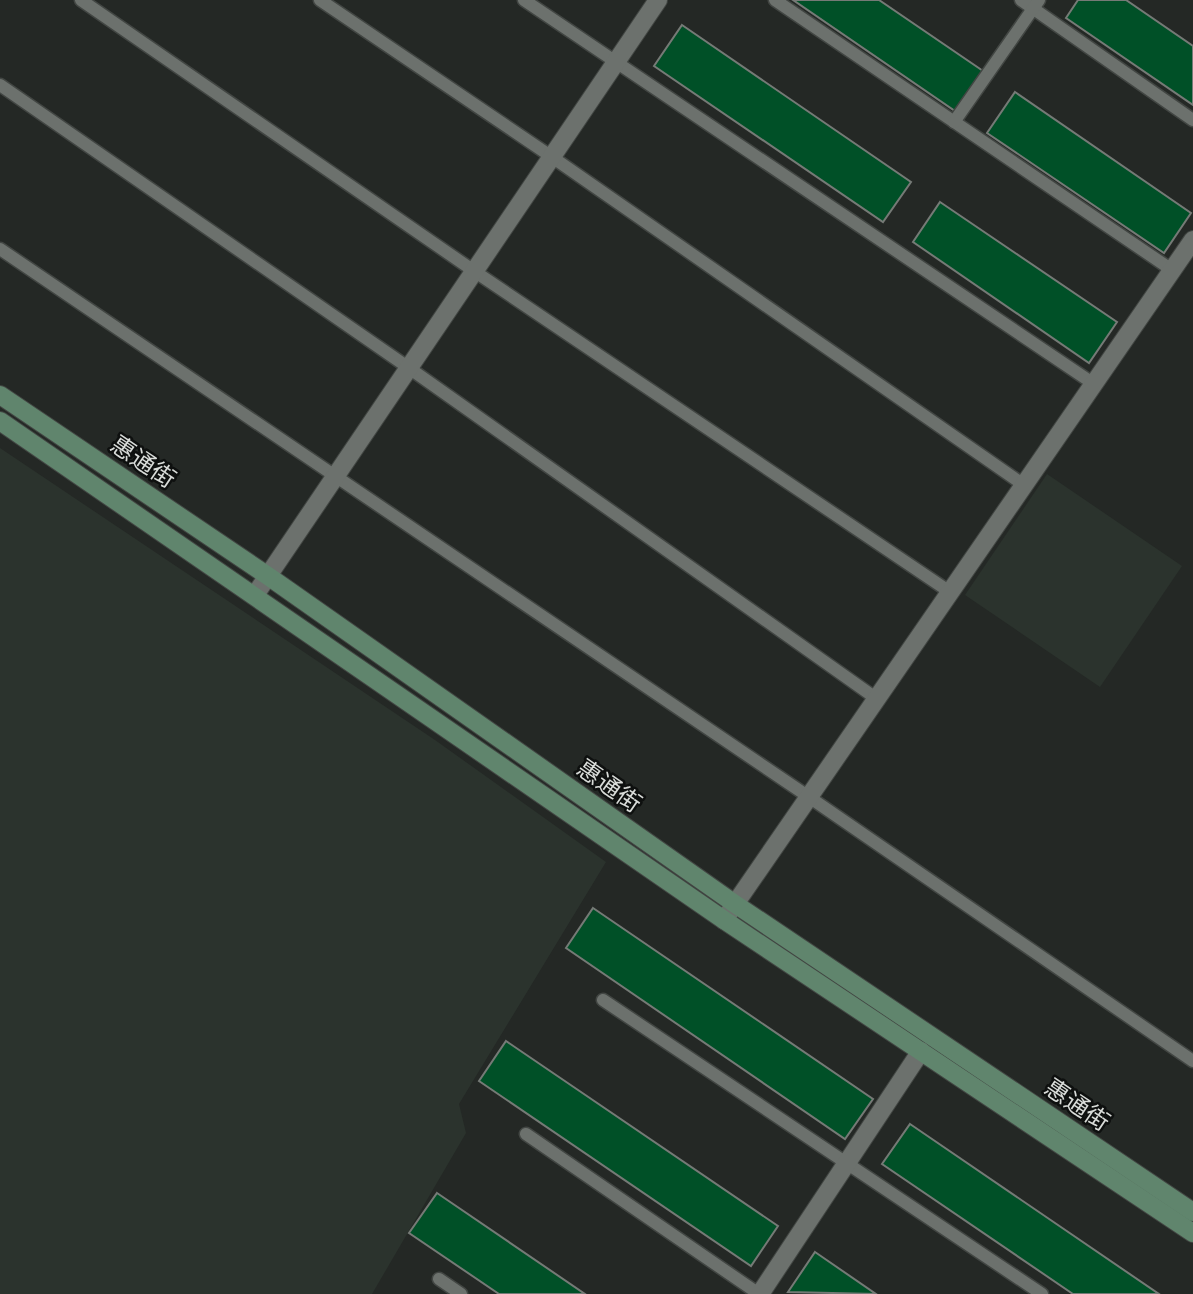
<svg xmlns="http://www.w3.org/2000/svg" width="1193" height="1294" viewBox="0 0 1193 1294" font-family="Montserrat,'Noto Sans SC',sans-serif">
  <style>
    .built { fill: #2b332d }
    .building { fill: #005027; stroke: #757a76; stroke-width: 2 }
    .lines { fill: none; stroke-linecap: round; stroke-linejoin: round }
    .lane-casing { stroke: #424643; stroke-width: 15 }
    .street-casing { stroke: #424643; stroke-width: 20 }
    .secondary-casing { stroke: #424643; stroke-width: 20 }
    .lane { stroke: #6c716d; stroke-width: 12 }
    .street { stroke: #6c716d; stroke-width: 18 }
    .secondary { stroke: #60856d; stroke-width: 18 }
    .labels { text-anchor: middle; stroke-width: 5; stroke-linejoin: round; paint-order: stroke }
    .street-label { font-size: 24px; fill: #d9dcd9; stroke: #0e100f }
  </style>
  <rect width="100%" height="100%" fill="#242825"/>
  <g class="built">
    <polygon points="0,448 435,740 606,862 459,1104 466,1133 372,1294 0,1294"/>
    <polygon points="1047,474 1182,566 1100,687 965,595"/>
  </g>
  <g class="building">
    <polygon points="793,0 879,0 986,73 958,113"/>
    <polygon points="1078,0 1126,0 1193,46 1193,105 1066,18"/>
    <polygon points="682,25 911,182 883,222 654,66"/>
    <polygon points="1015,92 1191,213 1164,253 987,133"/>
    <polygon points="940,202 1117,322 1089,363 913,242"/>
    <polygon points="593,908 873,1099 845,1139 566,948"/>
    <polygon points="506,1041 778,1226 751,1266 479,1081"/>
    <polygon points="910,1124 1159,1294 1073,1294 882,1164"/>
    <polygon points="437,1193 585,1294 499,1294 409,1233"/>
    <polygon points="815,1252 876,1294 788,1292"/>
  </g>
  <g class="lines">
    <g class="lane-casing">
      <g id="lane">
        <polyline points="81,0 474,271 950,592"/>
        <polyline points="320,0 552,157 1024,485"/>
        <polyline points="524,0 1094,384"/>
        <polyline points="775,0 1172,270"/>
        <polyline points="1021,0 1193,120"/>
        <polyline points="0,85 409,368 877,699"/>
        <polyline points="954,122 1039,0"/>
        <polyline points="0,249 809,797 1193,1061"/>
        <polyline points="603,1000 1042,1294"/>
        <polyline points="526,1134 759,1294"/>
        <polyline points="439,1279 461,1294"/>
      </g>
    </g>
    <g class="street-casing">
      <g id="street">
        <polyline points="255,595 658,0"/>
        <polyline points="724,920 1193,240"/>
        <polyline points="760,1294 921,1051"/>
      </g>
    </g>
    <g class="secondary-casing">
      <g id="secondary">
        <polyline points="0,395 268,576 735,904 1193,1212"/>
        <polyline points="0,421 724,920 1193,1233"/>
      </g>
    </g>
    <use href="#lane" class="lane"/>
    <use href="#street" class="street"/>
    <use href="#secondary" class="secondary"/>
  </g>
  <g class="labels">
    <g class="street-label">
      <text transform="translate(143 462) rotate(34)" y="8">惠通街</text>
      <text transform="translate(609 786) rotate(35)" y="8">惠通街</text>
      <text transform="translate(1077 1105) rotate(34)" y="8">惠通街</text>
    </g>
  </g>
</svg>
